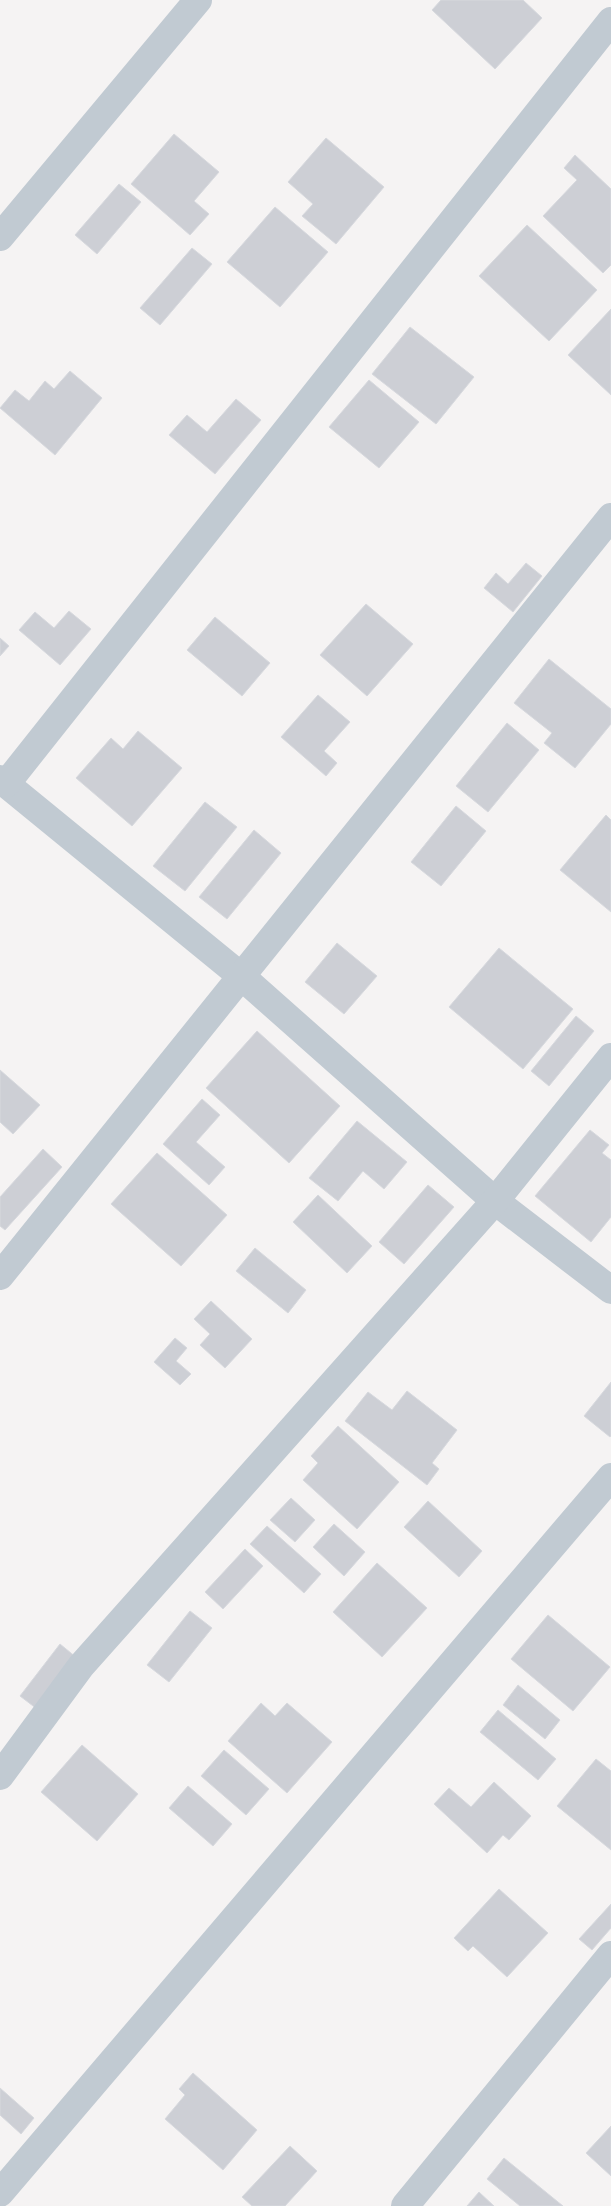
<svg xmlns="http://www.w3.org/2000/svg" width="611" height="2206" viewBox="0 0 611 2206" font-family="'PT Sans',sans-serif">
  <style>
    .building { fill: #cdcfd5; stroke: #d7d9de }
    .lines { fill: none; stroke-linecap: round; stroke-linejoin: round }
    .street { stroke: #c1cad2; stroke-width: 28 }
  </style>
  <rect width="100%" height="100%" fill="#f5f3f3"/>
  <g class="building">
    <polygon points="441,0 523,0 542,18 495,69 432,10"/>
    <polygon points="174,134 219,172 194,201 209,214 190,235 131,184"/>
    <polygon points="326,138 384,187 336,244 302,216 313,204 288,182"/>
    <polygon points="575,155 611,189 611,265 603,273 543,216 577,180 564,168"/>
    <polygon points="119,184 141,202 97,254 75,235"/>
    <polygon points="275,207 328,252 280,307 227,262"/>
    <polygon points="527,225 597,290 549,341 479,276"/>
    <polygon points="192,248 212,264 160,325 140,308"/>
    <polygon points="611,309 611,395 568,355"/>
    <polygon points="410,327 474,377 436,424 372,374"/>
    <polygon points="70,371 102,398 55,455 0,408 15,390 29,401 45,381 54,389"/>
    <polygon points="369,380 419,422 379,468 329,427"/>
    <polygon points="236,399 261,420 215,474 169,435 187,415 207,432"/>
    <polygon points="526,563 542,576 513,612 484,588 496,573 508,584"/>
    <polygon points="366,604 413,644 367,696 320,655"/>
    <polygon points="69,611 91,629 60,665 19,630 35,612 54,628"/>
    <polygon points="215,617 270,663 242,696 187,650"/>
    <polygon points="0,638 9,646 0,656"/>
    <polygon points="549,659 611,709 611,724 575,768 544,743 552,733 514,703"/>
    <polygon points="318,695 350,722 324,751 337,763 326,776 281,737"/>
    <polygon points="507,723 539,750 488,812 456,786"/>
    <polygon points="138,731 182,768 132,826 76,778 111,738 123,749"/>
    <polygon points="205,802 237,827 185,891 153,866"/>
    <polygon points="456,806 486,831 441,886 411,862"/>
    <polygon points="606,815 611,820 611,912 560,870"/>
    <polygon points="254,830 281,853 227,919 199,897"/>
    <polygon points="337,943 377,976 344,1014 305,982"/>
    <polygon points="499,948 573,1009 523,1069 449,1007"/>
    <polygon points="576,1016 594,1031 549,1086 531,1071"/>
    <polygon points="257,1031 340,1106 289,1163 206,1088"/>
    <polygon points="0,1070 40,1105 13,1134 0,1122"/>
    <polygon points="202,1099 220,1115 196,1142 225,1167 209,1185 163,1144"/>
    <polygon points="357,1121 407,1162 384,1189 363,1171 338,1201 309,1178"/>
    <polygon points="590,1130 609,1145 602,1153 611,1160 611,1217 591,1242 535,1196"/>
    <polygon points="43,1149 62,1167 5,1230 0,1226 0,1197"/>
    <polygon points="157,1153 227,1215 181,1266 111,1204"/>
    <polygon points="428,1185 454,1207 404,1264 379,1242"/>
    <polygon points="318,1195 372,1246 347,1273 293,1222"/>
    <polygon points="255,1248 306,1290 288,1313 236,1271"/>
    <polygon points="211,1301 252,1339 225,1368 200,1345 210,1334 194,1319"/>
    <polygon points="175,1338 187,1348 176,1361 191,1374 180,1385 154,1362"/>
    <polygon points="611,1382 611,1436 610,1437 584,1416"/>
    <polygon points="407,1391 457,1430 432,1463 439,1469 427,1485 345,1421 368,1392 392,1410"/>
    <polygon points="338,1426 399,1482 357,1529 303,1480 318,1463 311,1456"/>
    <polygon points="291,1498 315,1520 295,1542 270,1520"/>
    <polygon points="428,1501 482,1551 459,1577 404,1527"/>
    <polygon points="334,1524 365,1552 344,1576 313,1547"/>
    <polygon points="267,1526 321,1574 304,1593 250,1544"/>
    <polygon points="245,1549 263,1566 223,1609 205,1592"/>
    <polygon points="377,1563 427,1608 382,1657 333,1612"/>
    <polygon points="190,1611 212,1628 169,1682 147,1665"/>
    <polygon points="548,1615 610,1667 573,1711 511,1659"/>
    <polygon points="60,1644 77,1658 37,1709 20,1696"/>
    <polygon points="518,1685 560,1720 545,1739 503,1705"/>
    <polygon points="261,1703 275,1716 287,1703 332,1742 287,1793 228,1741"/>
    <polygon points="498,1710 556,1759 538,1780 480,1732"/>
    <polygon points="82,1745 138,1794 97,1841 41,1792"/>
    <polygon points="224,1750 269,1789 246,1815 201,1776"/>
    <polygon points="596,1759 611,1771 611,1850 557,1806"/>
    <polygon points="494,1782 531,1816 509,1840 503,1835 487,1853 434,1804 449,1788 471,1807"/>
    <polygon points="188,1786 232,1824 213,1846 169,1808"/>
    <polygon points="499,1889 548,1933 507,1977 473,1946 468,1951 454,1938"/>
    <polygon points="611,1904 611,1928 592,1950 579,1939"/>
    <polygon points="193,2073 257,2130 223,2170 165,2119 185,2095 179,2089"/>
    <polygon points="0,2088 34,2118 21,2134 0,2115"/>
    <polygon points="611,2126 611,2176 586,2153"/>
    <polygon points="290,2146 317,2171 285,2206 252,2206 242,2197"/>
    <polygon points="504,2158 563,2206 520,2206 487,2179"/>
    <polygon points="479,2192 494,2206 467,2206"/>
  </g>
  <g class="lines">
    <g class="street">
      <polyline points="0,237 198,0"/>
      <polyline points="0,779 241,976 495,1201 611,1290"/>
      <polyline points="6,784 611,21"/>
      <polyline points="0,1276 611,517"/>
      <polyline points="0,1776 81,1666 495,1201 611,1057"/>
      <polyline points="0,2193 611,1477"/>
      <polyline points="405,2206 611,1955"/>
    </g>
  </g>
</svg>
